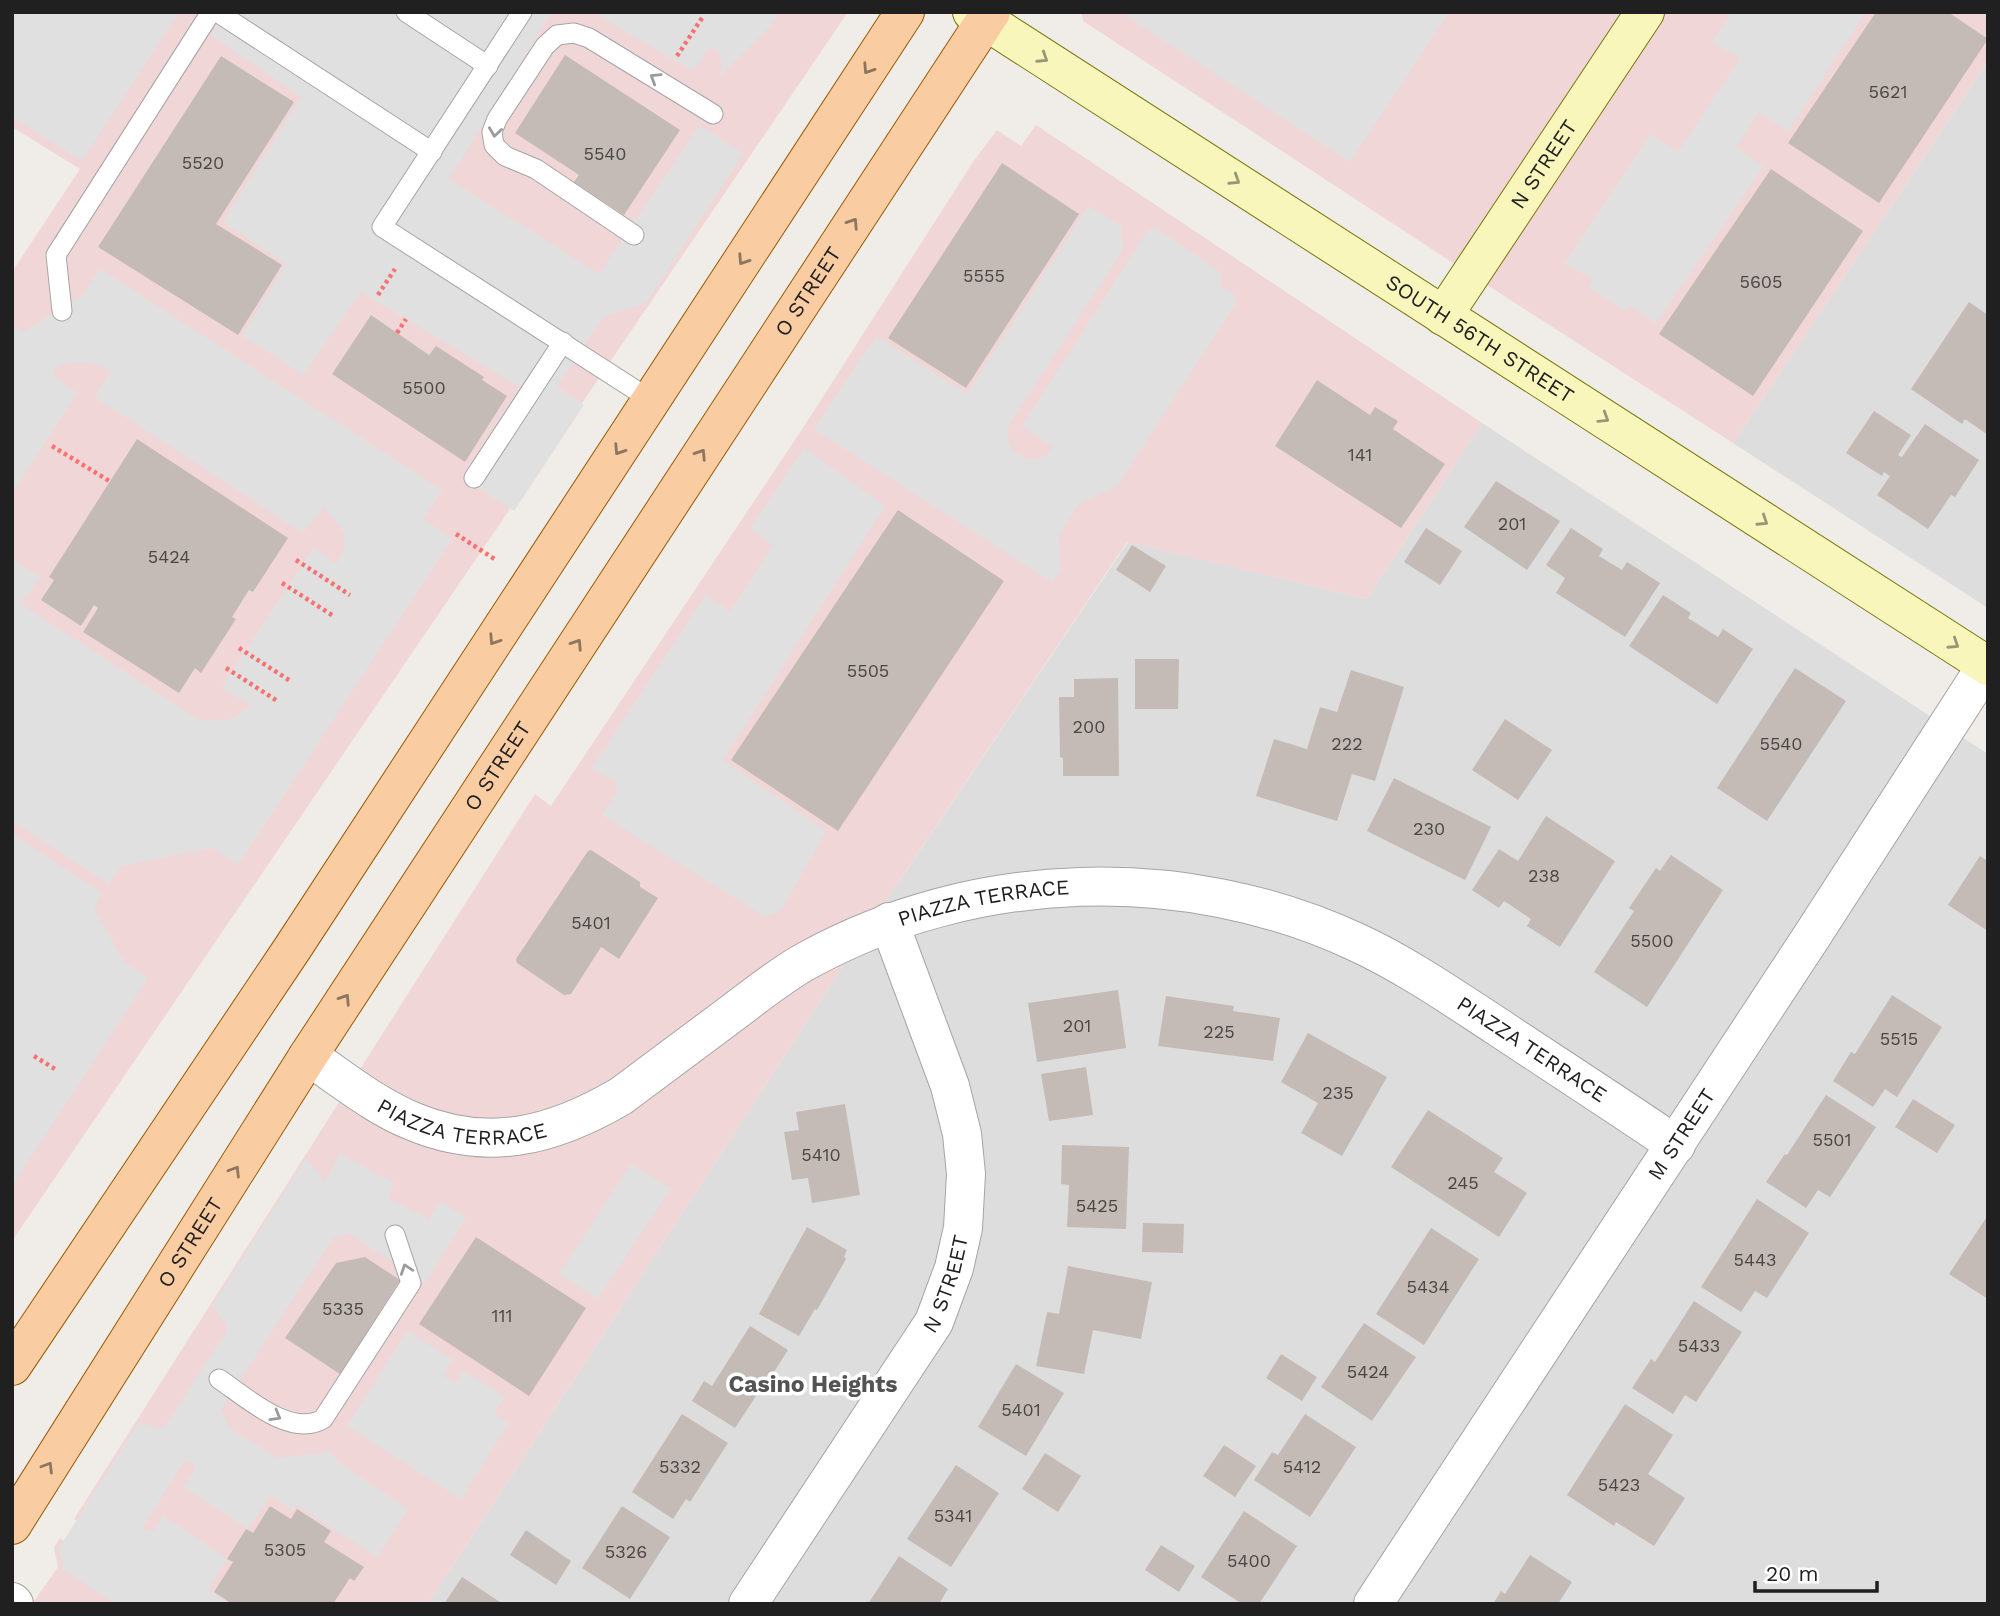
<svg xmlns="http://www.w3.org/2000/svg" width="2000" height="1616" viewBox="0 0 2000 1616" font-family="'Work Sans',sans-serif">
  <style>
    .residential { fill: #dedddd }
    .commercial { fill: #f1d6d8 }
    .parking { fill: #e0e0e0 }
    .building { fill: #c5bbb6 }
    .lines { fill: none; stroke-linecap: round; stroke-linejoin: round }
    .service-casing { stroke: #a4a4a4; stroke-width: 21 }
    .minor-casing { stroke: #a4a4a4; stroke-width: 40 }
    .secondary-casing { stroke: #757707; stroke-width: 40 }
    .primary-casing { stroke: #995a02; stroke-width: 40 }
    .path { stroke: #f87270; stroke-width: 4.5; stroke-dasharray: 3.5 3.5; stroke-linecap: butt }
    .service { stroke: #fff; stroke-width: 19 }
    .minor { stroke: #fff; stroke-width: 38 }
    .secondary { stroke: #f9f6bc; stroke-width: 38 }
    .primary { stroke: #facca1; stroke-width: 38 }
    .oneway { stroke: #979676 }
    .oneway2 { stroke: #8d7660 }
    .oneway3 { stroke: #9b9b9b }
    .labels { text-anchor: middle; stroke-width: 7; stroke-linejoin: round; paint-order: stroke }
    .number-label { font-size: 18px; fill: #494746 }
    .street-label { font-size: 21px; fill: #202020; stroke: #fff }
    .neighbourhood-label { font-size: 23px; font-weight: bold; fill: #535353; stroke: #fff }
  </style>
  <rect width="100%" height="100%" fill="#f0ece7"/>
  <g class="residential">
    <polygon points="1988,61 1988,608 1733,443"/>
    <polygon points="1482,423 1988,754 1988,1604 428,1604 865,932 1128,542 1367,599"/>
  </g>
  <g class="commercial">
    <polygon points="12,12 848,12 12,1241 12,272 80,169 12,127"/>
    <polygon points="1081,12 1988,12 1988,61 1733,443 1470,274 1083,21"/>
    <polygon points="1036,125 1482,423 1367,599 1127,542 865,932 428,1604 32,1604 58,1567 54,1547 60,1538 65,1542 78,1521 74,1519 535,794 551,806 803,428 973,162 997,130 1021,146"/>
  </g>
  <g class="parking">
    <polygon points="12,12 179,12 82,161 12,116"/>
    <polygon points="225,12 552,12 449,179 599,274 700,125 743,154 646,303 603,317 557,387 584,405 514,511 462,477 520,387 361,292 303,375 242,335 286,264 223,222 301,97 211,35"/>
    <polygon points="600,12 779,12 769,27 719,77 722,68 719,53 710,47 693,71 598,15"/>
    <polygon points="1121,12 1449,12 1350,162"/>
    <polygon points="1732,12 1866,12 1788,131 1759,112 1736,147 1763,167 1656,323 1630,306 1625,311 1589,287 1593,280 1565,263 1651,134 1678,152 1740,58 1712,42"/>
    <polygon points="1088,206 1121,226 1123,250 1011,421 1007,430 1008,442 1014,452 1026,459 1037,459 1047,455 1053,447 1022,426 1147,232 1156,228 1221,273 1221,286 1233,294 1236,303 1117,486 1079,504 1059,536 1060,571 1052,582 814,429 876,336 967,394"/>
    <polygon points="100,269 442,490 423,519 452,539 238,865 212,848 121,866 109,884 12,821 12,559 40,577 21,604 197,719 215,721 232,719 251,706 222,687 313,548 337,564 344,550 344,534 340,525 323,508 303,533 95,397 111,371 97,364 77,362 60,365 53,371 54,377 77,393 12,494 12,326 23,332 83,295"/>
    <polygon points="804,448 885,506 723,760 826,831 781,910 765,917 602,815 617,793 616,781 591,769 706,595 730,612 773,545 750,529"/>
    <polygon points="12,834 102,893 94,909 125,963 148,978 12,1186"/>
    <polygon points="340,1154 394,1183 388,1199 429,1219 440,1201 466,1218 425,1283 348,1233 333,1238 221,1409 229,1428 277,1458 330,1452 339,1463 408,1509 377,1557 296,1505 293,1510 270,1495 248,1529 184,1487 194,1471 195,1465 186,1461 182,1464 143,1527 145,1530 153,1531 164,1516 227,1559 208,1589 230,1604 116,1604 64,1570 59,1548 139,1422 160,1429 167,1423 227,1331 225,1322 212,1306 306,1158 325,1182"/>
    <polygon points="631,1164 671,1188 598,1299 559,1274"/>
    <polygon points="407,1331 453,1360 443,1376 455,1383 463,1371 505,1397 494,1414 509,1423 461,1499 347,1426"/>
  </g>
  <g class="building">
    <polygon points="1876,12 1948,12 1988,39 1879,203 1788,143"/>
    <polygon points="565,55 680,130 624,215 574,182 579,175 515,133"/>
    <polygon points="221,56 294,102 216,224 282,265 238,335 98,247"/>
    <polygon points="1002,163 1079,214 966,388 888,338"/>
    <polygon points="1771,169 1863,231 1753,396 1659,334"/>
    <polygon points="1969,302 1988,315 1988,435 1965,419 1962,424 1911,389"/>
    <polygon points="371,315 429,355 436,346 484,377 482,380 507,396 465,462 332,374"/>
    <polygon points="1317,380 1370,415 1375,407 1398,421 1393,429 1445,464 1401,528 1275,446"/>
    <polygon points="1874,411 1911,435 1898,455 1902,457 1925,424 1979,460 1955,497 1951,495 1928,529 1877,495 1890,476 1884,472 1882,476 1846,453"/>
    <polygon points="137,439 288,538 253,592 249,590 232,617 236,619 201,673 195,668 179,693 83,632 98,608 94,605 81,626 41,600 54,580 49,577"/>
    <polygon points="1496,481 1560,521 1527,570 1464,527"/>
    <polygon points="898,510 1004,581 838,831 731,760"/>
    <polygon points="1426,528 1462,551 1440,585 1404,562"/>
    <polygon points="1571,528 1603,549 1599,556 1622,570 1627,562 1660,583 1625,637 1556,593 1565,578 1546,565"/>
    <polygon points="1132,545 1166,566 1150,592 1116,570"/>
    <polygon points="1663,595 1691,613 1688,618 1718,637 1723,629 1753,649 1717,704 1629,646"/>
    <polygon points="1135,659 1179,659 1178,709 1135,709"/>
    <polygon points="1795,668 1846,701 1767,821 1717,788"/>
    <polygon points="1351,670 1404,687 1375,781 1352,774 1337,821 1256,796 1274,739 1307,749 1320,707 1337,712"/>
    <polygon points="1118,678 1119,776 1063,776 1063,758 1060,757 1059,697 1074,697 1074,679"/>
    <polygon points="1505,719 1552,750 1518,800 1472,770"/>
    <polygon points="1394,778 1491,827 1465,880 1367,831"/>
    <polygon points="1546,816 1615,861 1560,947 1527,926 1531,919 1504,901 1499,908 1472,890 1499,849 1518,861"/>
    <polygon points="591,850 640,882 640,887 658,898 619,959 601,947 571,994 564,995 517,963 516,959 588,851"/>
    <polygon points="1671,855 1723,890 1647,1007 1594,972 1634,911 1629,908 1656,868 1660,871"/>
    <polygon points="1980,856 1986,860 1988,857 1988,931 1948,905"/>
    <polygon points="1118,990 1126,1048 1037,1062 1028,1003"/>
    <polygon points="1892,995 1942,1027 1897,1097 1885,1089 1873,1107 1833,1081 1851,1052 1855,1054"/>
    <polygon points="1166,996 1234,1006 1233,1011 1280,1018 1273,1061 1158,1046"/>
    <polygon points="1308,1033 1387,1077 1342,1156 1301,1133 1318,1103 1281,1082"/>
    <polygon points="1086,1067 1093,1115 1049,1121 1041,1074"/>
    <polygon points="1826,1095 1876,1127 1830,1197 1818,1190 1806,1208 1766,1182 1785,1154 1787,1155"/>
    <polygon points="1913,1099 1955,1125 1937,1153 1895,1127"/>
    <polygon points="845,1104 860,1195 812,1203 808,1178 792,1180 784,1132 799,1130 796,1112"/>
    <polygon points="1428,1110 1503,1158 1494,1172 1527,1193 1499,1237 1391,1167"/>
    <polygon points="1062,1145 1129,1147 1126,1229 1067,1227 1069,1185 1061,1184"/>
    <polygon points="1757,1199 1809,1233 1767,1298 1755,1291 1741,1312 1701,1287"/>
    <polygon points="1988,1215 1988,1299 1949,1274"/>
    <polygon points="1143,1223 1184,1224 1183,1253 1142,1252"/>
    <polygon points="807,1227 847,1250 844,1257 846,1259 817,1310 815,1309 799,1336 759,1314"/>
    <polygon points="1431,1228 1479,1259 1424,1345 1376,1314"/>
    <polygon points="476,1237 586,1308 529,1396 419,1324"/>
    <polygon points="365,1257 400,1280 340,1374 285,1338 336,1263"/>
    <polygon points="1068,1266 1152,1282 1141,1339 1093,1330 1084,1374 1036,1366 1047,1312 1059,1314"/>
    <polygon points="1694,1301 1742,1332 1696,1402 1685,1395 1673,1414 1632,1388 1651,1359 1655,1362"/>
    <polygon points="1364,1323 1416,1357 1372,1421 1321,1387"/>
    <polygon points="750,1326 788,1350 760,1394 758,1393 735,1428 692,1401 704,1381 712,1386"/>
    <polygon points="1281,1354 1317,1377 1302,1401 1266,1378"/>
    <polygon points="1016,1364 1064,1393 1026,1456 978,1427"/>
    <polygon points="1625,1404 1673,1435 1648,1474 1685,1498 1654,1546 1616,1522 1614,1526 1567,1495"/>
    <polygon points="682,1414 728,1443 690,1502 686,1499 673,1519 632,1492"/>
    <polygon points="1305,1414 1356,1447 1310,1517 1254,1480 1272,1452 1278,1455"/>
    <polygon points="1224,1445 1256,1466 1235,1497 1203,1476"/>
    <polygon points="1045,1453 1081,1476 1058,1512 1022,1489"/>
    <polygon points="956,1465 999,1493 951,1567 907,1539"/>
    <polygon points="270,1506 291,1519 297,1509 331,1531 324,1542 364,1567 354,1581 350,1578 333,1604 232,1604 214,1592 233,1562 227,1559 246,1529 253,1533"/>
    <polygon points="622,1506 670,1537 630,1599 582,1568"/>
    <polygon points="1244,1511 1297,1546 1259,1604 1242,1604 1201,1577"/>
    <polygon points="526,1530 571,1561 556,1585 510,1555"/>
    <polygon points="1161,1545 1195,1566 1179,1592 1145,1570"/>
    <polygon points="1530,1555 1572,1582 1558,1604 1493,1604 1501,1591 1505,1594"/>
    <polygon points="899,1556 948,1589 939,1604 868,1604"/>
    <polygon points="462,1577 500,1602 499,1604 444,1604"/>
  </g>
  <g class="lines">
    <g class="service-casing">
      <g id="service">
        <polyline points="217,12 432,152"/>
        <polyline points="406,12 488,66"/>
        <polyline points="522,12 382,227 651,400"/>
        <polyline points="634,235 536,169 505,156 494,145 492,132 497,119 545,46 557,35 574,33 589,38 713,114"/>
        <polyline points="62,311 56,255 211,12"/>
        <polyline points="474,478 563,342"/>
        <path d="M219,1379C246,1397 290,1438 323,1419L411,1283L395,1235"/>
      </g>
    </g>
    <g class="minor-casing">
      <g id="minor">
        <path id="s1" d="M308,1056C341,1078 375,1106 412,1121C488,1153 553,1136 621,1096C659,1068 697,1039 735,1011C759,993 782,974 808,960C974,869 1184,862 1356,942C1406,965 1452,997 1498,1027C1557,1066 1617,1105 1676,1145"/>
        <polyline points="12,1602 14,1604"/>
        <path id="s2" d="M748,1604L934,1322L954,1268L963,1228L966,1174L962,1134L950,1086L889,922"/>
        <path id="s3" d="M1373,1604L1810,939L1988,663"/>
      </g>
    </g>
    <g class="secondary-casing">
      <g id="secondary">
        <path id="s4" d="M972,12L1988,666"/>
        <path id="s5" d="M1443,316L1645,12"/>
      </g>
    </g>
    <g class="primary-casing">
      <g id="primary">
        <polyline points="12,1366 292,949 905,12"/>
        <path id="s6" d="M12,1525L308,1056L991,12"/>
      </g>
    </g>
    <g class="path">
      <polyline points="677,56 704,15"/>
      <polyline points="378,295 395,269"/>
      <polyline points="397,333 406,319"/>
      <polyline points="52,446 111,482"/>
      <polyline points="456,534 496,560"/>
      <polyline points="296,560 350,595"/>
      <polyline points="282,583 335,617"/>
      <polyline points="239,648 292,682"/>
      <polyline points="226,668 279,702"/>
      <polyline points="34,1056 55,1069"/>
    </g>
    <use href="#service" class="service"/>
    <use href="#minor" class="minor"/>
    <use href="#secondary" class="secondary"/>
    <use href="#primary" class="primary"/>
  </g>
  <defs><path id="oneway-chevron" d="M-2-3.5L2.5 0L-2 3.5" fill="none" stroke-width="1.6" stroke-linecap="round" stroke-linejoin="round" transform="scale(1.75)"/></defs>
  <g class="oneway">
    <use href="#oneway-chevron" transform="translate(1043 58) rotate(33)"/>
    <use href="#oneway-chevron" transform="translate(1235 180) rotate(33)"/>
    <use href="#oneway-chevron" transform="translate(1604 418) rotate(32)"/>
    <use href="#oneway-chevron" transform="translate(1763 521) rotate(33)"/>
    <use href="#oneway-chevron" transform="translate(1954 644) rotate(33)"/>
  </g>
  <g class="oneway2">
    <use href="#oneway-chevron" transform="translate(868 69) rotate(123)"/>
    <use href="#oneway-chevron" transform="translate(853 223) rotate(-57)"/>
    <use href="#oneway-chevron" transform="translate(743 260) rotate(123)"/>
    <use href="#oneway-chevron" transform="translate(619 450) rotate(123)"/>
    <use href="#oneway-chevron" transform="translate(701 454) rotate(-57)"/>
    <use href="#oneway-chevron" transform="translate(494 640) rotate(123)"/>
    <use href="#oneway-chevron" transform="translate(577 644) rotate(-57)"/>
    <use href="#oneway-chevron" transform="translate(345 999) rotate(-57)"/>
    <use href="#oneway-chevron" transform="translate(235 1171) rotate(-58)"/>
    <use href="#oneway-chevron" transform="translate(48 1467) rotate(-58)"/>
  </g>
  <g class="oneway3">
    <use href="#oneway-chevron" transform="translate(655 78) rotate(-148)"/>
    <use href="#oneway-chevron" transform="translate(495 132) rotate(98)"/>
    <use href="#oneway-chevron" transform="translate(406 1269) rotate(-109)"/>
    <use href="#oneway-chevron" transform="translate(276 1416) rotate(30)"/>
  </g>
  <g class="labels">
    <g class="number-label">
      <text x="1888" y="98">5621</text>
      <text x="605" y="160">5540</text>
      <text x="203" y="169">5520</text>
      <text x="984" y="282">5555</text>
      <text x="1761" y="288">5605</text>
      <text x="424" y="394">5500</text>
      <text x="1360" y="461">141</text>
      <text x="1512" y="530">201</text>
      <text x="169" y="563">5424</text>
      <text x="868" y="677">5505</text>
      <text x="1089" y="733">200</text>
      <text x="1347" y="750">222</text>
      <text x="1781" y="750">5540</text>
      <text x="1429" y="835">230</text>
      <text x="1544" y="882">238</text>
      <text x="591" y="929">5401</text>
      <text x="1652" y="947">5500</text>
      <text x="1077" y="1032">201</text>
      <text x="1219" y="1038">225</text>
      <text x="1899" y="1045">5515</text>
      <text x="1338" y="1099">235</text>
      <text x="1832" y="1146">5501</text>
      <text x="821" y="1161">5410</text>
      <text x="1463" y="1189">245</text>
      <text x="1097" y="1212">5425</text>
      <text x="1755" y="1266">5443</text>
      <text x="1428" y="1293">5434</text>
      <text x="343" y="1315">5335</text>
      <text x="502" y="1322">111</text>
      <text x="1699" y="1352">5433</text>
      <text x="1368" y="1378">5424</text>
      <text x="1021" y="1416">5401</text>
      <text x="680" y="1473">5332</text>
      <text x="1302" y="1473">5412</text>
      <text x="1619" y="1491">5423</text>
      <text x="953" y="1522">5341</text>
      <text x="285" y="1556">5305</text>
      <text x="626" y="1558">5326</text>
      <text x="1249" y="1567">5400</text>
    </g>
    <g class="street-label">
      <text dy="7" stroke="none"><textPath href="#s5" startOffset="182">N STREET</textPath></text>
      <text dy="7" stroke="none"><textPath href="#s6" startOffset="1468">O STREET</textPath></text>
      <text dy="7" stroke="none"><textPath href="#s4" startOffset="604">SOUTH 56TH STREET</textPath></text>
      <text dy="7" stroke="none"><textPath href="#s6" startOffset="901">O STREET</textPath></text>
      <text dy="7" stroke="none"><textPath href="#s1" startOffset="760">PIAZZA TERRACE</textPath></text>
      <text dy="7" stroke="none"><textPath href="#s1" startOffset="1348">PIAZZA TERRACE</textPath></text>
      <text dy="7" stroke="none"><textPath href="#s1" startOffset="173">PIAZZA TERRACE</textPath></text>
      <text dy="7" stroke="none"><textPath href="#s3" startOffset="562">M STREET</textPath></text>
      <text dy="7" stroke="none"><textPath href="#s6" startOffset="334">O STREET</textPath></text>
      <text dy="7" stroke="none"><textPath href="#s2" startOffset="378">N STREET</textPath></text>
    </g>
    <g class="neighbourhood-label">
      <text x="813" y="1392">Casino Heights</text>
    </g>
  </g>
  <rect width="2000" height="1616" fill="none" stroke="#202020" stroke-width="28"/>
  <path d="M1755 1581v10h122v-10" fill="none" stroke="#202020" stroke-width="3.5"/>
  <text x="1766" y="1581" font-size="21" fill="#202020" stroke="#ffffff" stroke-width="5" paint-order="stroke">20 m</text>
</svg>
